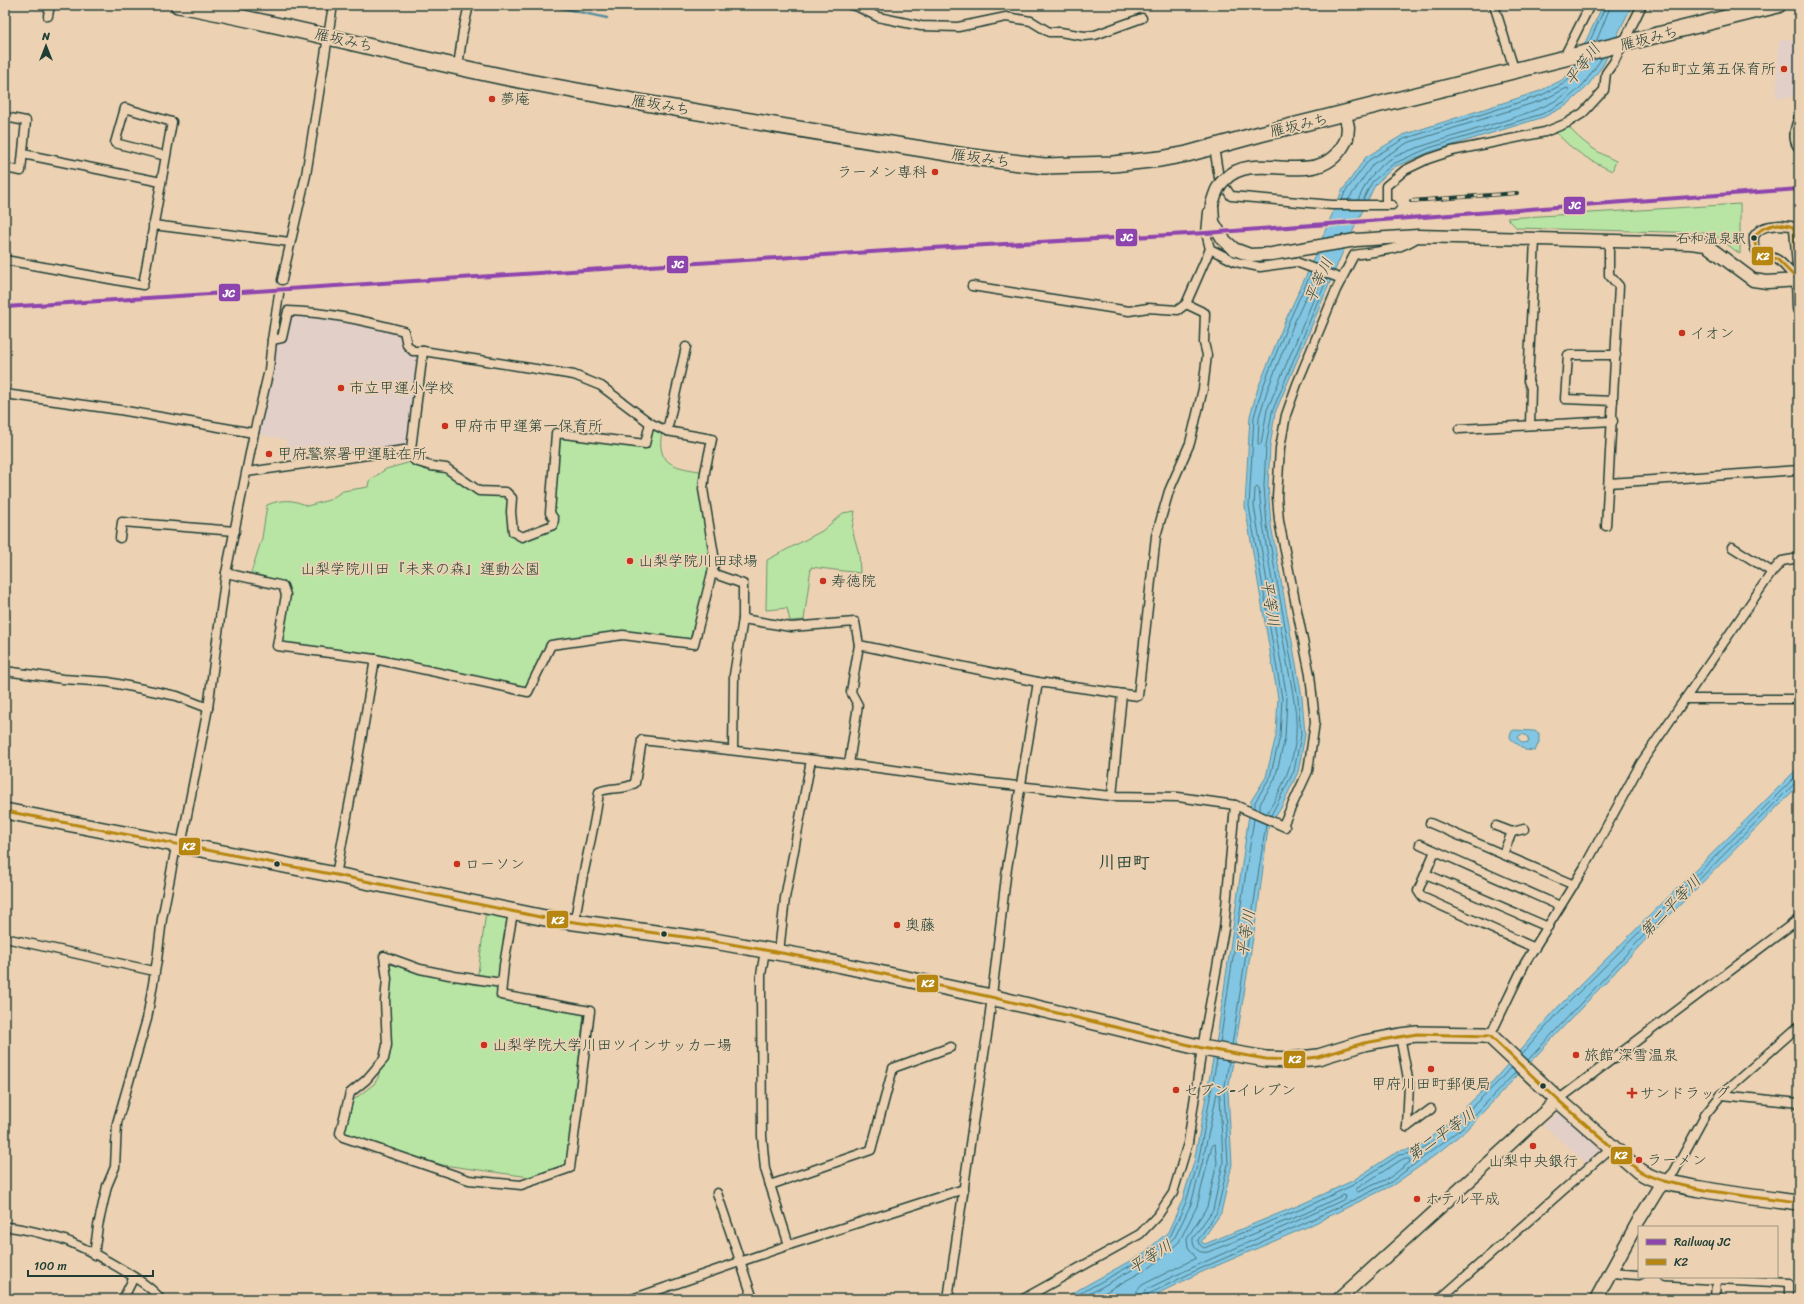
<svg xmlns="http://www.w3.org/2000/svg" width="1804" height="1304" viewBox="0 0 1804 1304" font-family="Sriracha,'Klee One',sans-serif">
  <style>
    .built { fill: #e2cfc8 }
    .green { fill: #b8e5a3; stroke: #6c916c }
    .water { fill: #82c6e3; stroke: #5a8f9d; fill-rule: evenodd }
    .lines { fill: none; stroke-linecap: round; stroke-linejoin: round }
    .shore { stroke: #47747a; stroke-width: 1 }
    .stream { stroke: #5a8f9d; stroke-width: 2.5 }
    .street-tunnel { stroke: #c3b49a; stroke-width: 8; stroke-dasharray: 8 4; stroke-linecap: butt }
    .street-casing { stroke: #1f3d34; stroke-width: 11 }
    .secondary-casing { stroke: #1f3d34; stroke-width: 15 }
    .highway-casing { stroke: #1f3d34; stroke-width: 18 }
    .street { stroke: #ecd2b3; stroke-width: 8 }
    .secondary { stroke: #ecd2b3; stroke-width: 12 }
    .highway { stroke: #ecd2b3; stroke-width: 15 }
    .rail-casing { stroke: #1f3d34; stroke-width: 4 }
    .rail { stroke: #ecd2b3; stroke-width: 2.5; stroke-dasharray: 8; stroke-linecap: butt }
    .secondary-bridge-casing { stroke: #1f3d34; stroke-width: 15; stroke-linecap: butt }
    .secondary-bridge { stroke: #ecd2b3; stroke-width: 12 }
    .bus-1-casing { stroke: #ecd2b3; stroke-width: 6 }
    .bus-1 { stroke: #b68610; stroke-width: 3 }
    .rail-1-casing { stroke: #ecd2b3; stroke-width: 7 }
    .rail-1 { stroke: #8e44ad; stroke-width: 4 }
    .poi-dot { fill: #c8321e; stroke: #ecd2b3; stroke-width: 1.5 }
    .bus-dot { fill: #1f3d34; stroke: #ecd2b3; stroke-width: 1.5 }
    .labels { text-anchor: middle; stroke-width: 3.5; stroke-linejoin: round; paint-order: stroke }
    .bus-label { font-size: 14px; fill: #1f3d34; stroke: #ecd2b3; text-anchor: end }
    .street-label { font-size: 15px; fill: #1f3d34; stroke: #ecd2b3 }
    .poi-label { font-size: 15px; fill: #1f3d34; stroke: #ecd2b3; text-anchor: start }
    .park-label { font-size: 15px; fill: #27453a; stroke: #ecd2b3 }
    .water-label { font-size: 16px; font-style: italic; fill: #294b46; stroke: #ecd2b3 }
    .quarter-label { font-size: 17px; font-weight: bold; fill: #1f3d34; stroke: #ecd2b3 }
    .line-badge { stroke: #ecd2b3; stroke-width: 1.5 }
    .badge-label { font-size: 11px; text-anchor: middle; font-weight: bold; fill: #fff }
  </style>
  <rect width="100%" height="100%" fill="#ecd2b3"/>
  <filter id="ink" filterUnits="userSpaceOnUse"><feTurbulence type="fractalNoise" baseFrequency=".025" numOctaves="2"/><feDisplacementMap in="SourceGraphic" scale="8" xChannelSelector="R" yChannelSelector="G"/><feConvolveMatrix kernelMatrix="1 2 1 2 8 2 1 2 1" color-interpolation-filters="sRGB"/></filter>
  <g filter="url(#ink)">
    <g class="built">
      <polygon points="1799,39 1799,97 1776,98 1779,40"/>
      <polygon points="288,311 404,331 407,345 423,351 411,449 291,466 286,440 254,433 272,340 282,338"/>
      <polygon points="1561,1111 1604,1147 1586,1163 1543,1125"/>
    </g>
    <g class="green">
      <path d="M1568,126C1581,142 1598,153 1616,161L1612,171C1589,160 1571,150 1555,131Z"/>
      <polygon points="1740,204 1740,254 1716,236 1708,233 1517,228 1507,218"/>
      <path d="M650,423L662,431C655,467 677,467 705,472L715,561L694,644L623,635L551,645L528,692L375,659L277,646L289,589L286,584L250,576L262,538L267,505C281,499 294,499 307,506L329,500L343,491L368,487L369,481L386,469L415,461L446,468L479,491L506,492L512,498L513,532L522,537L553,524L556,433L645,444Z"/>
      <polygon points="855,511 852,529 859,554 860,573 811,567 804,620 790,621 787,608 766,610 767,560 822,531 843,513"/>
      <polygon points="486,911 510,916 498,997 584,1014 567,1164 530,1177 443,1165 344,1136 352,1101 374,1084 378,1078 380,1067 387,1059 388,962 477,981"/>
    </g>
    <g class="water">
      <polygon points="1603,5 1632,5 1603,65 1586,88 1567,105 1544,117 1430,152 1394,167 1375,185 1341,256 1275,413 1270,446 1268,486 1271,525 1302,697 1305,735 1298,772 1281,808 1268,828 1258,907 1228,1092 1232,1164 1221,1213 1201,1242 1205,1244 1302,1204 1352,1181 1398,1151 1417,1148 1452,1120 1493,1081 1558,1007 1799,767 1799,785 1650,935 1466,1130 1429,1160 1393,1185 1307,1227 1195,1275 1147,1299 1062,1299 1144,1253 1168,1232 1182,1201 1194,1162 1218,1032 1251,801 1266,777 1276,736 1278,698 1245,506 1250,416 1258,388 1286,319 1306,276 1342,191 1366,157 1403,135 1540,91 1562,80 1572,70"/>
      <path d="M1514,730L1534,731L1539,733V742L1535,751L1525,750L1511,739L1510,737L1511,732ZM1522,734L1527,736L1529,742L1523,743L1518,739L1519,736Z"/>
    </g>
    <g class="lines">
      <g class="shore">
        <polyline points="1596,42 1611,5"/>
        <polyline points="1589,43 1606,5"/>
        <polyline points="1342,200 1345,192 1369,160 1404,139 1542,95 1565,83 1576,72 1580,63"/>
        <path d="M1348,200L1373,164L1407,143L1543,100L1567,88L1569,89C1562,112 1418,141 1389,160C1373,170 1366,183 1358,200"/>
        <polyline points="1363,200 1372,182 1393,164 1429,148 1542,114 1564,102 1583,85 1602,58"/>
        <polyline points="1316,275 1294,323 1267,391 1259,417 1258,443 1259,445 1261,444 1267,410 1323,277"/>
        <polyline points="1255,808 1255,802 1270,777 1280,737 1282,698 1249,506 1254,417 1262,389 1289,321 1311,273"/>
        <path d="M1260,810V804L1275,779L1285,738L1287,698L1254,506L1255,489L1257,487L1259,489C1264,543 1275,597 1285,650C1289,677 1298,708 1296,735C1294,762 1282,790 1267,813"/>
        <polyline points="1271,815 1294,771 1301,735 1298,698 1267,526 1264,486 1266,446 1272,412 1327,279"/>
        <polyline points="1220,1043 1254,819"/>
        <polyline points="1232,1045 1266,824"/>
        <polyline points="1522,1054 1561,1010 1799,773"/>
        <polyline points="1528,1060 1647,932 1794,784 1799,783"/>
        <polyline points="1229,1061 1224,1092 1228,1164 1217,1212 1198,1240 1199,1244 1204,1248 1304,1208 1353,1185 1399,1155 1419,1152 1455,1123 1496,1084 1511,1067"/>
        <polygon points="1409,1159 1410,1162 1389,1178 1358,1192 1356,1191 1356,1189 1401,1160"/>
        <polyline points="1070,1299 1146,1257 1171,1235 1186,1202 1198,1163 1217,1059"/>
        <path d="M1080,1299L1148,1261L1175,1237L1191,1204L1202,1164L1217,1093L1220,1095L1223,1163L1213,1210L1193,1238C1192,1248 1199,1254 1208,1252L1306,1213L1343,1195L1346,1196L1345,1199C1279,1230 1212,1257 1147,1289L1142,1294L1141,1299"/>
        <polyline points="1093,1299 1152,1266 1179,1242 1197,1206 1212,1145 1215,1144 1217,1163 1207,1207 1187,1238 1188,1247 1196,1258 1142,1285 1137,1291 1135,1299"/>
        <polyline points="1146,1299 1149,1294 1193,1272 1305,1223 1391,1182 1463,1127 1516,1072"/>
      </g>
      <polyline class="stream" points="548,5 607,18"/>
      <polyline class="street-tunnel" points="279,294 282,280"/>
      <g class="street-casing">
        <g id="street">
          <polyline points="850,5 858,7 878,17 921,26 958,27 1006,17 1031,21 1049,32 1060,32 1084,36 1095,35 1142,18"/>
          <polyline points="1494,5 1515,72"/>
          <polyline points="48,16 50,5"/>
          <polyline points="1563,59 1590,5"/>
          <polyline points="458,66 463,31 469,5"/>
          <polyline points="5,117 26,121 21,171 5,168"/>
          <path d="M1799,117C1795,127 1791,140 1799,148"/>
          <polyline points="1214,147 1219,178 1231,196 1332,205 1392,205"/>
          <polyline points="23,154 161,182"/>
          <polyline points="1386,204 1386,186 1405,170 1428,159 1452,151 1545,132 1567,123 1583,113 1604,90 1606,73 1614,62 1642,5"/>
          <polyline points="1208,212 1206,233 1210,249 1236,262 1260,267 1296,262 1342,279"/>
          <polyline points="153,225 290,242"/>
          <path d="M1780,225L1791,226L1794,228L1798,280C1793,276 1782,262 1778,260C1765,251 1752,261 1754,236C1761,226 1769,226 1780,225Z"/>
          <polyline points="5,260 143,285 172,122 125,108 115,143 166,156"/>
          <polyline points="282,280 306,175 333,5"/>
          <polyline points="972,286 1129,311 1148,308 1178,310 1186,304 1210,249"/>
          <path d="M272,340L282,338L288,311C327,312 366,321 404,331L407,345L413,351H423"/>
          <polyline points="5,394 120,410 254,433"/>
          <polyline points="1613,401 1565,399 1568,355 1616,355"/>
          <polyline points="1530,425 1531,388 1528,381 1535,240"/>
          <polyline points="1459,429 1613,421"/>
          <polyline points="667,431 686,347"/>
          <polyline points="411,449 415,461 431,466 446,468 479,491 506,492 512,498 511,512 513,532 522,537 553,525 554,519 550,513 556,433 645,444 650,423"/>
          <polyline points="247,472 411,449 423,351 574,375 601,386 650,423 667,431 712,439 705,472 703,489 715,561 694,644 623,635 551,645 528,692 375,659 277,646 286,595 283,586 226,573 254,433 269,370 272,340 279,294"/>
          <polyline points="1609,483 1799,470"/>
          <polyline points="1606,526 1619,286 1609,275 1609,241"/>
          <polyline points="120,538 122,522 235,531"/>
          <polyline points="1732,547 1772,572"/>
          <polyline points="712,573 743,584 743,619 791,627 855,622 859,645 1038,682 1138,696 1156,536 1169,491 1190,443 1203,389 1207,355 1204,343 1205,313 1186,304"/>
          <polyline points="5,671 63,679 108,682 177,696 208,708 181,846 175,852 162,919 157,960 147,1019 117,1123 115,1167 107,1186 98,1226 94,1255"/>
          <polyline points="1685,699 1799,699"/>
          <polyline points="208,708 226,573"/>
          <polyline points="733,750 734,675 743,619"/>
          <polyline points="849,764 858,705 851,692 859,645"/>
          <polyline points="1112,796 1122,694"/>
          <polyline points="1430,823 1574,885"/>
          <path d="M1283,825L1308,771L1315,722L1310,675L1279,521L1277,497L1280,448L1286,415L1297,384L1336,290L1354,255C1377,251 1399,251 1418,237"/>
          <polyline points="1496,826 1512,832 1524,829"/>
          <polyline points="1420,844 1560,906"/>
          <polyline points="1435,851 1418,891 1422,897 1535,948"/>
          <polyline points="1503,854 1512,832"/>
          <polyline points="1426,874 1548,927"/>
          <polyline points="336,875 360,747 375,659"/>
          <path d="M575,922C580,878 594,836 599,792C611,786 624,791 635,783L642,740L849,764L990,783L1112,796L1178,797L1235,805L1285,827"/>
          <polyline points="5,938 154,971"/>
          <polyline points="765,950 761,975 761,994 762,1136 765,1169 789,1245"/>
          <polyline points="779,952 785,898 811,760"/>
          <polyline points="502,983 454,976 420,969 384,956 387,979 385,1001 387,1045 384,1059 366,1080 350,1093 340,1133 343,1137 469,1180 521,1185 570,1168 590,1011 501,995 504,965 513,912"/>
          <polyline points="1400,1036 1409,1084 1407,1127"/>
          <polyline points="1490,1036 1525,963 1584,868 1641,763 1772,572 1782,561 1799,558"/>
          <polyline points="1721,1095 1799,1103"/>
          <polyline points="1558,1100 1799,919"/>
          <polyline points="1407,1127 1431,1109"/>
          <polyline points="1664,1183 1674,1172 1705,1115 1721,1095 1799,1026"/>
          <polyline points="770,1185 871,1150 893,1068 951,1047"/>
          <polyline points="717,1193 753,1299"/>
          <path d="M5,1227C19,1227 48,1235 62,1239C82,1246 150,1282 160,1299"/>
          <polyline points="1611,1273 1639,1275"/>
          <polyline points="1665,1277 1788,1284 1788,1299"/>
          <polyline points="123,1299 134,1277"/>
          <polyline points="407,1299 409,1299"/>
          <polyline points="632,1299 789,1245 964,1189"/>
          <polyline points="948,1299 973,1123 988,1029 1007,868 1038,682"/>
          <polyline points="1023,1299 1140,1234 1158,1215 1173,1193 1188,1143 1202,1048 1224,929 1235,805"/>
          <polyline points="1440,1299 1612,1147"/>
          <polyline points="1716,1299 1717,1281"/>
        </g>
      </g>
      <g class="secondary-casing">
        <g id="secondary">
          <polyline points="1345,114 1348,127 1347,138"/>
          <polyline points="1212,204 1213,222 1223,239 1234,249 1250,255 1272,254 1356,240 1418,236 1690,243 1706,245 1753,280 1767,282 1799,280"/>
          <polyline points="1798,280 1799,309"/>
          <polyline points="1339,1299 1558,1100"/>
          <polyline points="1596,1299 1639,1220 1658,1189 1664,1183"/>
        </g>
      </g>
      <g class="highway-casing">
        <g id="highway">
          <path d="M178,5C294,26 408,58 524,81C670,109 818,132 965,156L1044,166L1113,164L1160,159L1187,154L1260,134L1778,5"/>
          <path d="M5,811L336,875L545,918L714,941L804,957L991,997L1202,1048L1266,1059L1291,1060L1318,1057L1364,1043L1400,1036L1417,1034L1484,1035L1490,1036L1558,1100L1639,1171C1658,1183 1679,1185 1701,1189C1733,1195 1766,1199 1799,1203"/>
        </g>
      </g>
      <use href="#street" class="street"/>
      <use href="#secondary" class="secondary"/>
      <use href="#highway" class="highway"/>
      <g class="rail-casing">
        <polyline id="rail" points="1411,201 1517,193"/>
      </g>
      <use href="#rail" class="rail"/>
      <g class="secondary-bridge-casing">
        <path id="secondary-bridge" d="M1212,204C1215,195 1217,186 1224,180C1258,145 1321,197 1347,138"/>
      </g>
      <use href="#secondary-bridge" class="secondary-bridge"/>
      <g class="bus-1-casing">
        <g id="bus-1">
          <path d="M1778,224L1790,226L1794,228L1797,279L1777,259L1763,256L1757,252L1754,238C1759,228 1768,226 1778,224Z"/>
          <path d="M5,811L336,875L545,918L714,941L804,957L991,997L1202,1048L1266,1059L1291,1060L1318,1057L1364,1043L1417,1034L1490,1036L1558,1100L1639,1171C1659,1182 1681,1185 1704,1190C1736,1195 1767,1199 1799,1203"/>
        </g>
      </g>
      <use href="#bus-1" class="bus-1"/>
      <g class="rail-1-casing">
        <polyline id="rail-1" points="5,307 949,247 1206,233 1799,189"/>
      </g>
      <use href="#rail-1" class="rail-1"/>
    </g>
  </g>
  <g class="poi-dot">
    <circle cx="1784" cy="69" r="4"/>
    <circle cx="492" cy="99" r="4"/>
    <circle cx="935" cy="172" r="4"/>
    <circle cx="1682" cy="333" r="4"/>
    <circle cx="341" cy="388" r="4"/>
    <circle cx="445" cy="426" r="4"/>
    <circle cx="269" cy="454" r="4"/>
    <circle cx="630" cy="561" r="4"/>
    <circle cx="823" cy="581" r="4"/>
    <circle cx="457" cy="864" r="4"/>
    <circle cx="897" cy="925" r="4"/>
    <circle cx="484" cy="1045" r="4"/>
    <circle cx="1576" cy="1055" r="4"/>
    <circle cx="1431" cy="1069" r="4"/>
    <circle cx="1176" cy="1090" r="4"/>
    <path d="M1630 1087h4v4h4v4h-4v4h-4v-4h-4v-4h4z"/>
    <circle cx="1533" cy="1146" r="4"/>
    <circle cx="1639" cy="1160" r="4"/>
    <circle cx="1417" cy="1199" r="4"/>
  </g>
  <g class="bus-dot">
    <circle cx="1754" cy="238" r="3.5"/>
    <circle cx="277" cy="864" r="3.5"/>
    <circle cx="664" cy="934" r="3.5"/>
    <circle cx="1543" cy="1086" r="3.5"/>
  </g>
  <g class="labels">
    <g class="bus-label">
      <text x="1746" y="243">石和温泉駅</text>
    </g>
    <g class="street-label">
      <text transform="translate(1649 38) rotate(-14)" y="5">雁坂みち</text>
      <text transform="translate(344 40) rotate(13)" y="5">雁坂みち</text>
      <text transform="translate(661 105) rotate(10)" y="5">雁坂みち</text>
      <text transform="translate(1299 125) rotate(-13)" y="5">雁坂みち</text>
      <text transform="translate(981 158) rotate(8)" y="5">雁坂みち</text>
    </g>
    <g class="poi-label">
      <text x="1776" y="74" text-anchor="end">石和町立第五保育所</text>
      <text x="500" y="104">夢庵</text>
      <text x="927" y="177" text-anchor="end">ラーメン専科</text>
      <text x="1690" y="338">イオン</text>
      <text x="349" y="393">市立甲運小学校</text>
      <text x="453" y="431">甲府市甲運第一保育所</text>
      <text x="277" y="459">甲府警察署甲運駐在所</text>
      <text x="638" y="566">山梨学院川田球場</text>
      <text x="831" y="586">寿徳院</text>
      <text x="465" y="869">ローソン</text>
      <text x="905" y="930">奥藤</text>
      <text x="492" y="1050">山梨学院大学川田ツインサッカー場</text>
      <text x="1584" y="1060">旅館 深雪温泉</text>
      <text x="1431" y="1089" text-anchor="middle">甲府川田町郵便局</text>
      <text x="1184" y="1095">セブン-イレブン</text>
      <text x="1640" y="1098">サンドラッグ</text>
      <text x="1647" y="1165">ラーメン</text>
      <text x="1533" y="1166" text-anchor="middle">山梨中央銀行</text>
      <text x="1425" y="1204">ホテル平成</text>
    </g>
    <g class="park-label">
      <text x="420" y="574">山梨学院川田『未来の森』運動公園</text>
    </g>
    <g class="water-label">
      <text transform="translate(1582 64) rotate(-53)" y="6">平等川</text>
      <text transform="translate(1318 280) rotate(-66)" y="6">平等川</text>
      <text transform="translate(1271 603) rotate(81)" y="6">平等川</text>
      <text transform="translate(1670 906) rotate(-46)" y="6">第二平等川</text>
      <text transform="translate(1245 933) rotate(-81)" y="6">平等川</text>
      <text transform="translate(1441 1134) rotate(-35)" y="6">第二平等川</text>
      <text transform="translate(1150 1256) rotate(-32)" y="6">平等川</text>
    </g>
    <g class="quarter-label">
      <text x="1124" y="868">川田町</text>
    </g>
  </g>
  <g class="line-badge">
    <rect x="1563" y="196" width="23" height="19" rx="4" fill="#8e44ad"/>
    <rect x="1115" y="228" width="23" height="19" rx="4" fill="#8e44ad"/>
    <rect x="1751" y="246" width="23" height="20" rx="4" fill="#b68610"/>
    <rect x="666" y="255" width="23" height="19" rx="4" fill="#8e44ad"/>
    <rect x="218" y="283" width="23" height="19" rx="4" fill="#8e44ad"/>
    <rect x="178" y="837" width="23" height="19" rx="4" fill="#b68610"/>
    <rect x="546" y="910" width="23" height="19" rx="4" fill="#b68610"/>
    <rect x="916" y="974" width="23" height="19" rx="4" fill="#b68610"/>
    <rect x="1283" y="1050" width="23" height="19" rx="4" fill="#b68610"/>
    <rect x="1610" y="1146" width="23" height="19" rx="4" fill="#b68610"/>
  </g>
  <g class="badge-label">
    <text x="1575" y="209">JC</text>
    <text x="1127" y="241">JC</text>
    <text x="1763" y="260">K2</text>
    <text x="678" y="268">JC</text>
    <text x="229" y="297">JC</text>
    <text x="189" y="850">K2</text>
    <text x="558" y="924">K2</text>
    <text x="928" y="987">K2</text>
    <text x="1295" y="1063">K2</text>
    <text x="1621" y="1159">K2</text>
  </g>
  <rect width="1804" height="1304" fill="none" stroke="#ecd2b3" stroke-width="20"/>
  <rect x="10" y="10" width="1784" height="1284" fill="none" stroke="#1f3d34" stroke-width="1.5" filter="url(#ink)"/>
  <rect x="1638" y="1226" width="140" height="52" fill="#ecd2b3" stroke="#9a9680"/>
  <rect x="1646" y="1239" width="20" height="6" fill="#8e44ad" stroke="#9a9680"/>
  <text x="1674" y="1246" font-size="12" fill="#1f3d34">Railway JC</text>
  <rect x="1646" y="1259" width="20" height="6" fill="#b68610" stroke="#9a9680"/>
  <text x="1674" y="1266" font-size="12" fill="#1f3d34">K2</text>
  <g transform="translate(46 46)" stroke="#ecd2b3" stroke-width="3" paint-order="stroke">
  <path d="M0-3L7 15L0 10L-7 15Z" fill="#1f3d34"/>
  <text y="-6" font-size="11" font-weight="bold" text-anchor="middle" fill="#1f3d34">N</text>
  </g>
  <path d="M28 1270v6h125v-6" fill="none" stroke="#1f3d34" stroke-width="2"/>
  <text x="34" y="1270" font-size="12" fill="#1f3d34" stroke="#ecd2b3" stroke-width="3" paint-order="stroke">100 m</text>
</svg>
